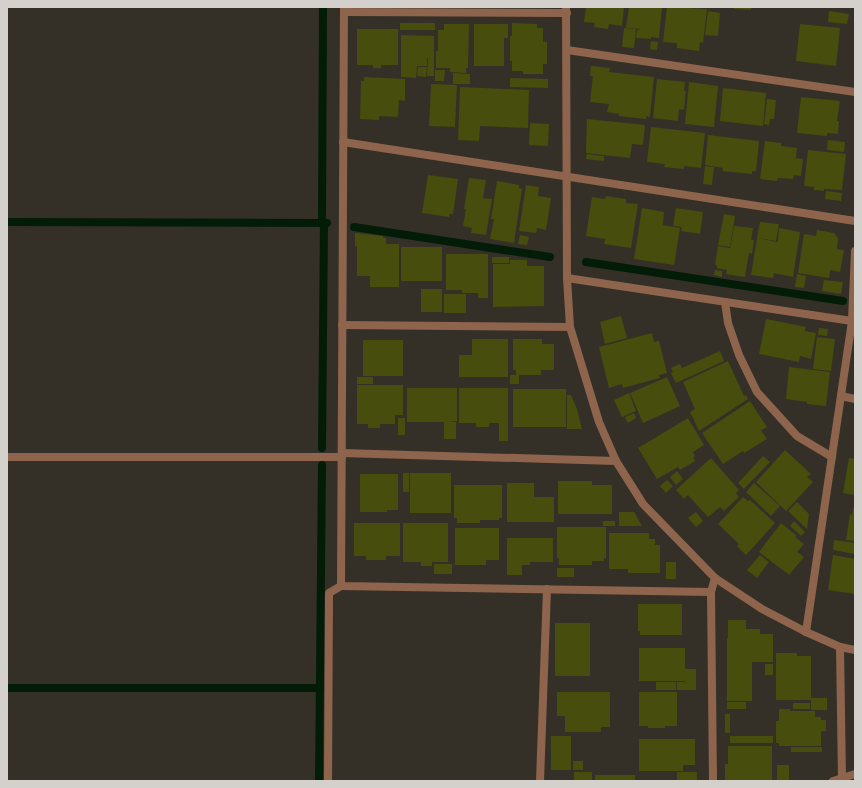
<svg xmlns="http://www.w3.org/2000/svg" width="862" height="788" viewBox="0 0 862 788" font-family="Poppins,sans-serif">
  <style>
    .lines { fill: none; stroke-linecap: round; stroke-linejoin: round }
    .stream { stroke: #031c08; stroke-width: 8 }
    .building { fill: #474d0c }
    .street { stroke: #8e644c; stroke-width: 8 }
  </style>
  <rect width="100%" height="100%" fill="#343027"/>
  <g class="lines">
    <g class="stream">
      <polyline points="7,222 327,223"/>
      <polyline points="322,222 323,7"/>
      <polyline points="354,227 550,257"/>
      <polyline points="586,262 843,301"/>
      <polyline points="322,448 324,222"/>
      <polyline points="7,688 320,688"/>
      <polyline points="319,781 322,465"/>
    </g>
  </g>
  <g class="building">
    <polygon points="586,7 624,7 622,26 609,24 608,29 594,27 595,23 584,22"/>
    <polygon points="629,7 662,7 659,38 651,37 651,39 636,38 637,30 640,29 626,28"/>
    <polygon points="667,7 707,9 703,43 700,42 699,51 677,48 677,43 663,42"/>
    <polygon points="734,7 752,7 751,10 734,9"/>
    <polygon points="708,11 720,13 718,36 705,35"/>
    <polygon points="829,11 849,14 847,24 828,22"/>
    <rect x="400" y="23" width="35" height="7"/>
    <polygon points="512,23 537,24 537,28 543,28 543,42 547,42 547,64 543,64 543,74 523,74 523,71 512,71 512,61 510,61 510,36 512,36"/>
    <polygon points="444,24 469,24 468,68 466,68 466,73 450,72 450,68 436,68 436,51 438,51 438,30 444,30"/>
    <polygon points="474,24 508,24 508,38 504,38 504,66 474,66"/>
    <polygon points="800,24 840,28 836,66 796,61"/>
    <polygon points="624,28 636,29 634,48 622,47"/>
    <polygon points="357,29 398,29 398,65 381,65 381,68 373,68 373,65 357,65"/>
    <polygon points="401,35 434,36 434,58 425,58 427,58 427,66 417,66 416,78 401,77"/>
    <polygon points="651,41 658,42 657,50 650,49"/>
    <polygon points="428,58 434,58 434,76 427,76"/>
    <polygon points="591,66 610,68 609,72 654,77 650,117 646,116 646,119 619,116 619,114 607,112 609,104 590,102 593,76 590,76"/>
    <polygon points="418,67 427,67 426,77 417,76"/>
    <polygon points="435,70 445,70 444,81 435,81"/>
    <polygon points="453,73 470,74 470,84 453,84"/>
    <polygon points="364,77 405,79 405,101 399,100 398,117 379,116 379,120 360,119 361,81 364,81"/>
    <polygon points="510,78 548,79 548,88 510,87"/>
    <polygon points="657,79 685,82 684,91 686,91 684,110 679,109 678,121 653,118"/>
    <polygon points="689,82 718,86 714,127 685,124"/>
    <polygon points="431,84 457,85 455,127 429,126"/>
    <polygon points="460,87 529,90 528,128 480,126 479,141 458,140"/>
    <polygon points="723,88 766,93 763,126 720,121"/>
    <polygon points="801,97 840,101 837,121 839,121 838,134 827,133 827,136 797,133"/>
    <polygon points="767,99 776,100 774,119 770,119 769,125 764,124"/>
    <polygon points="587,119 645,125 643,145 632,144 630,158 586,153"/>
    <polygon points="530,123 549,124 548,146 529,145"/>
    <polygon points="651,127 705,133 701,168 684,166 684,169 664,167 665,164 647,162"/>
    <polygon points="708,135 759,141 756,171 752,171 752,174 722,171 723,168 705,165"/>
    <polygon points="828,140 845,142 844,152 827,150"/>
    <polygon points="765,141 781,143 781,146 797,148 796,158 803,159 801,176 794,175 793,179 778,178 777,181 760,179"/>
    <polygon points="808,150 846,154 842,190 824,189 824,191 814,190 814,187 804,186"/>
    <polygon points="587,154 604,156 604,161 586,159"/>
    <polygon points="705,166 714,167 712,185 703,184"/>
    <polygon points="428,175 458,179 453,214 449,214 449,217 422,213"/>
    <polygon points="469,178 486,180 483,198 492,199 486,235 471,233 472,228 463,226 466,209 464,209"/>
    <polygon points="497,181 519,185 519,188 522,189 514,243 490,239 494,219 491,219"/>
    <polygon points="526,185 539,187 538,196 551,198 546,230 537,228 536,233 519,231"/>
    <polygon points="826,191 842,193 841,201 825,199"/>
    <polygon points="606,196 626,199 626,203 638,204 631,248 604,244 605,239 586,236 592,197 605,199"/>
    <polygon points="642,208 664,212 663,225 680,228 674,265 634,259"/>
    <polygon points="676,208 703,212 700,234 681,231 682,227 673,226"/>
    <polygon points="724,214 735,216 730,247 718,245"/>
    <polygon points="760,222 779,224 776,241 757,238"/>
    <polygon points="734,226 753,228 751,240 754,240 752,254 749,253 745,277 726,274 727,270 717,268 717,265 715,265 718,246 730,248 730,250"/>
    <polygon points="779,228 800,232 793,277 774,273 773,278 751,275 757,238 778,242"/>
    <polygon points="817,230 834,233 838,238 837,249 844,250 840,272 830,270 829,278 798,273 804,234 816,236"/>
    <polygon points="355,233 383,236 383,238 386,238 386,244 399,244 399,287 370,287 370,276 357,276 357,246 355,246"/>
    <polygon points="520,235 529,237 527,245 518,244"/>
    <rect x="401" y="247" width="41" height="34"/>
    <polygon points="446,254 488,254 488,298 478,298 478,293 462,293 462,290 446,290"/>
    <rect x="492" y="257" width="17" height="6"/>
    <polygon points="510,260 527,260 527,266 544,266 544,306 493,307 493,264 510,264"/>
    <polygon points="715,270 722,271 722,277 714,275"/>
    <polygon points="797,274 806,276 804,288 795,287"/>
    <polygon points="824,280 843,282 841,294 822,291"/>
    <rect x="421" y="289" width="21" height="23"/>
    <rect x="444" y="294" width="22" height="19"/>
    <polygon points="621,316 627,338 605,344 600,322"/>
    <polygon points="766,319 806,327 805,331 816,333 811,359 800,356 799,362 759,354"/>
    <polygon points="819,328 828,329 827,336 818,335"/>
    <polygon points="652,333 654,342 659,341 667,373 659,375 660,378 623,388 622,384 609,388 599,347"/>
    <polygon points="817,337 835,339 831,371 813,369"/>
    <polygon points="472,339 508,339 508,377 459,377 459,355 472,355"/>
    <polygon points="513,339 542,339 542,344 554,344 554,370 541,370 541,375 519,375 519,384 510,384 510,375 516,375 516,370 513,370"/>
    <rect x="363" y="340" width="40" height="36"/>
    <polygon points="720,351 724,361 676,383 671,373 673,372 671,368 680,364 682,368"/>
    <polygon points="728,361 744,396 746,395 748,399 699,431 693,418 725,404 693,418 690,412 695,409 683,382"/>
    <polygon points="789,367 830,372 826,406 807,404 807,402 786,399"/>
    <rect x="357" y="377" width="16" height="7"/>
    <polygon points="667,377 680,406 643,423 630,393"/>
    <polygon points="357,385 403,385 403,415 395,415 395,424 380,424 380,428 368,428 368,424 357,424"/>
    <polygon points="407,388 457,388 457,421 447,421 456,422 456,439 444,439 444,422 407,422"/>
    <polygon points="459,388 508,388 508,423 489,423 489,427 476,427 476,423 459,423"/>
    <rect x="513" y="389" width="53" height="38"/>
    <polygon points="629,393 636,411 622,417 614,400"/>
    <polygon points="567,395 571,395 577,409 567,409"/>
    <polygon points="750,401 767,427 761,430 767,439 744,453 743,451 723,464 702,433"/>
    <polygon points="567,409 577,409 582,429 567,429"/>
    <polygon points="634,413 636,418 628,423 625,417"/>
    <rect x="398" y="418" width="7" height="17"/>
    <polygon points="688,418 704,445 693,452 695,456 693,457 695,461 680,470 678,467 657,479 638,448"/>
    <rect x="499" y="423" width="9" height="18"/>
    <polygon points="785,450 811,474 807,477 813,482 786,511 756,482"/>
    <polygon points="763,456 770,462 744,489 738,483"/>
    <polygon points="711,458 739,490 736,493 739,497 724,511 720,507 708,517 688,495 684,499 676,490"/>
    <polygon points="849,458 855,459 855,495 843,493"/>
    <polygon points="677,471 683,479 676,485 670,477"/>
    <rect x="403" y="473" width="6" height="19"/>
    <rect x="410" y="473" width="41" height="40"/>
    <polygon points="360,474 398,474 398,510 387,510 387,512 360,512"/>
    <polygon points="667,480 673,486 666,493 660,486"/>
    <polygon points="558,481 592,481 592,485 612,485 612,514 558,514"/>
    <polygon points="507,483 534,483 534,497 554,497 554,522 507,522"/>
    <polygon points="754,483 780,506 771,516 746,492"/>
    <polygon points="454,485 502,485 502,518 499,518 499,520 480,520 480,523 457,523 457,518 454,518"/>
    <polygon points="743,497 748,501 750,500 775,523 746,555 737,546 739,544 718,524"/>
    <polygon points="797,502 809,514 807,529 788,511"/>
    <polygon points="853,508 855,508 855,541 846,540 850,514 852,515"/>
    <polygon points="619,512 634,512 642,526 619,526"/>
    <polygon points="696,512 703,521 696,527 688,518"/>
    <rect x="603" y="521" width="12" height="5"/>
    <polygon points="794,521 805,532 801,536 790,526"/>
    <polygon points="354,523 400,523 400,556 386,556 386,560 366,560 366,556 354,556"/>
    <polygon points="403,523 448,523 448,562 432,562 432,566 421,566 421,562 403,562"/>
    <polygon points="781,523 797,536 795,537 804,544 797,552 804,557 789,575 759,552"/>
    <polygon points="557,527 606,527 606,558 604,558 604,561 592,561 592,565 559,565 559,558 557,558"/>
    <polygon points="455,528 499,528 499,560 486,560 486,565 455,565"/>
    <polygon points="609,533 649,533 649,539 655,539 655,545 660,545 660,573 628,573 628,569 609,569"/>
    <polygon points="507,538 553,538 553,562 530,562 530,565 507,565"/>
    <polygon points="834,540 855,543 855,554 833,550"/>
    <polygon points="760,555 769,562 757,578 747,570"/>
    <polygon points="833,555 855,559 855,594 828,590"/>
    <rect x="666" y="562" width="10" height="17"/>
    <rect x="434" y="564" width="18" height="10"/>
    <rect x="507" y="565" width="15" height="10"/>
    <rect x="557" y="568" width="17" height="9"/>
    <polygon points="638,604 682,604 682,635 640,635 640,631 638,631"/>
    <polygon points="728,620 746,620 746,629 760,629 760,634 773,634 773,662 752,662 752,701 727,701 727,638 728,638"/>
    <rect x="555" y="623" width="35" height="53"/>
    <rect x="639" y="648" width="46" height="33"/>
    <polygon points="776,653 797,653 797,656 811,656 811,700 776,700"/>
    <rect x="765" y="664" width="8" height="11"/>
    <polygon points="685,669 696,669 696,690 677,690 677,682 685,682"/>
    <rect x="656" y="682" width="20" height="8"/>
    <polygon points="557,692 610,692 610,727 601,727 601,732 565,732 565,716 557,716"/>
    <polygon points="639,692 677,692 677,726 665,726 665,728 648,728 648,726 639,726"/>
    <rect x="811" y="698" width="16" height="12"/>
    <rect x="727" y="702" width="19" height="7"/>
    <rect x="793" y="703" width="17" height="6"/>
    <polygon points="779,709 790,709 790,711 815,711 815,717 821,717 821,720 826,720 826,731 821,731 821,746 779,746 779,743 776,743 776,721 779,721"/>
    <rect x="725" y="714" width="5" height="19"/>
    <rect x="551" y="736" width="20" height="34"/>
    <rect x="730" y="736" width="43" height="7"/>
    <polygon points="639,739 695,739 695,765 683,765 683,771 639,771"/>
    <polygon points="728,746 772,746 772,781 725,780 725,764 728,764"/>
    <rect x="791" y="747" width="31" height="5"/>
    <rect x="573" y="761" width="10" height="9"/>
    <rect x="777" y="765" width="12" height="16"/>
    <rect x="574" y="772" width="18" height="8"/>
    <rect x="677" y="772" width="20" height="9"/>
    <rect x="595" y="775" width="40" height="6"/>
  </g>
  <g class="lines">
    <g class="street">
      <polyline points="344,7 341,586 711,592"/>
      <polyline points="566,7 567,278 570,327 599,422 616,461 643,504 715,578 762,609 806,632 840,647 855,650"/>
      <polyline points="344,12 567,13"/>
      <polyline points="567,50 855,92"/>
      <polyline points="343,142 855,221"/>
      <polyline points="567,278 852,321"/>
      <polyline points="725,302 728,323 739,355 757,392 797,436 832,457"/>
      <polyline points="342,325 570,327"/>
      <polyline points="841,396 855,399"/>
      <polyline points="342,453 616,461"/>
      <polyline points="7,457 342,457"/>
      <polyline points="806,632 852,321 855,251"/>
      <polyline points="840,647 842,778"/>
      <polyline points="328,781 329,593 341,586"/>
      <polyline points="540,781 547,589"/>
      <polyline points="713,781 711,592 715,578"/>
      <polyline points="833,781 855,774"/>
    </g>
  </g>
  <rect width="862" height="788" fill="none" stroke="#d4d1cc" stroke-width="16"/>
</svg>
